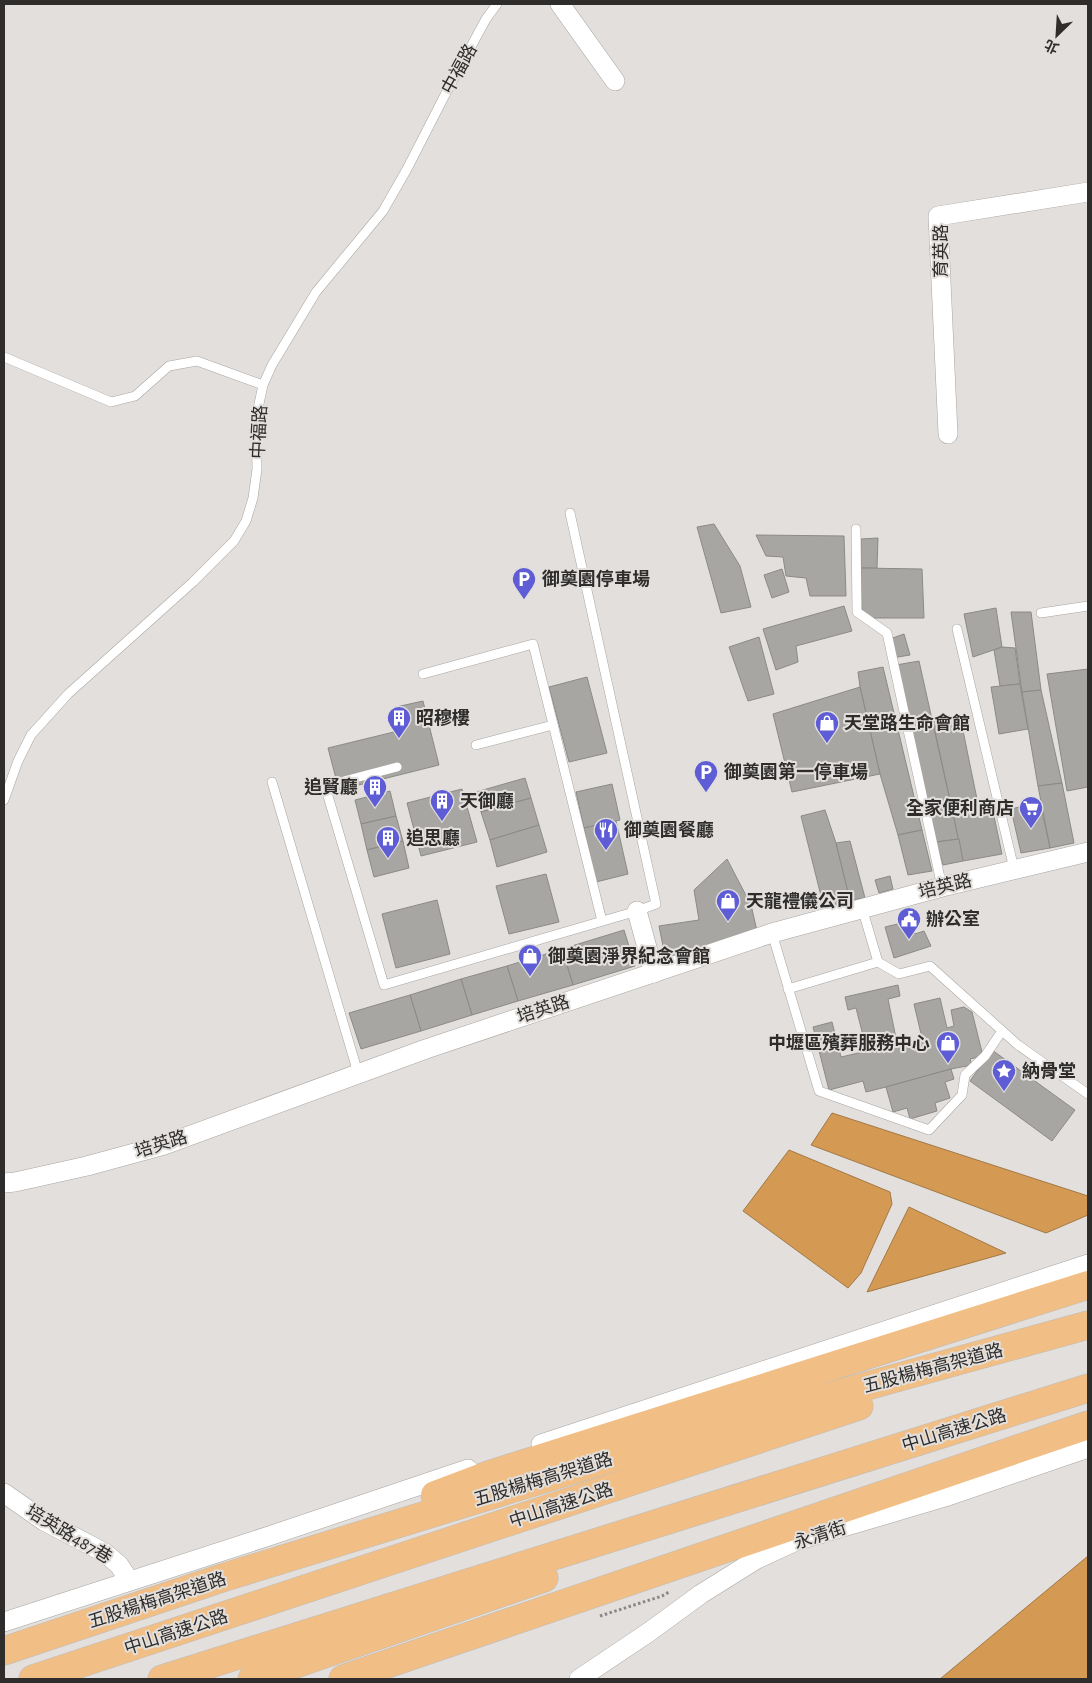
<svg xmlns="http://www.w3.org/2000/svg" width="1092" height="1683" viewBox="0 0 1092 1683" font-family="'Alegreya Sans','Noto Sans TC',sans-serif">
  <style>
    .water { fill: #d49952; stroke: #a27947 }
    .building { fill: #a8a6a3; stroke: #8c8a87 }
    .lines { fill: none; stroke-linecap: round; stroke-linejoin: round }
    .service-casing { stroke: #a8a5a2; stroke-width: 10 }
    .minor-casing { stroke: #a8a5a2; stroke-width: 20 }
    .motorway-casing { stroke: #bcbcbb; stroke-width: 29 }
    .path { stroke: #8a8785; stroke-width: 3; stroke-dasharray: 2.5 2.5; stroke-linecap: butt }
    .service { stroke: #fff; stroke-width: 9 }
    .minor { stroke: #fff; stroke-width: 19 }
    .motorway { stroke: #f1bf86; stroke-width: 28 }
    .labels { text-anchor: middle; stroke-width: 4; stroke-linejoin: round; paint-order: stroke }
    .street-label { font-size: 18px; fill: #2e2d2c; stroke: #e2dfdc }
    .poi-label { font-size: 18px; font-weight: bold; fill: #2e2d2c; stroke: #e2dfdc; text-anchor: start }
  </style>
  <rect width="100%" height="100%" fill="#e2dfdc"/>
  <g class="water">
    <polygon points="832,1113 1088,1196 1088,1215 1046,1233 811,1145"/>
    <polygon points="789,1150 890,1192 892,1204 861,1273 848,1288 743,1211"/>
    <polygon points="909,1207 1006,1253 867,1292"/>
    <polygon points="1088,1556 1088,1679 940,1679"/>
  </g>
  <g class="building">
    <polygon points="714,524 740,566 751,607 721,613 697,527"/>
    <polygon points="756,535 844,536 846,596 810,596 806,578 786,576 783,557 766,556"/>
    <polygon points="878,538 877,568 861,568 861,539"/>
    <polygon points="861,568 922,569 924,618 862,618"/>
    <polygon points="782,569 789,592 772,598 764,575"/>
    <polygon points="844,606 852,631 796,646 798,662 776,670 763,629"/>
    <polygon points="996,608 1002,647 973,657 964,614"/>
    <polygon points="1011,612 1031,612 1041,690 1022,692"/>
    <polygon points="904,634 910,655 892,658 887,640"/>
    <polygon points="759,637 774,694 748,701 729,647"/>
    <polygon points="1002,647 1015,648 1020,684 1000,686 994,650"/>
    <polygon points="919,661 952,809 959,839 936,842 896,665"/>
    <polygon points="883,667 922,830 898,835 880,774 860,687 858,672"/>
    <polygon points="1088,669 1088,787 1067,791 1047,674"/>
    <polygon points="587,677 607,753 569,762 549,687"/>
    <polygon points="1020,684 1028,729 999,734 991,687"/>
    <polygon points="860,687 880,774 792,792 773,714"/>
    <polygon points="1041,690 1062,783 1038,786 1022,692"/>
    <polygon points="423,701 439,765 339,790 328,748 402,730 396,707"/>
    <polygon points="960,716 978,804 952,809 933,722"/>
    <polygon points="525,778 531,798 481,812 476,792"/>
    <polygon points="1062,783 1074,843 1050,848 1038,786"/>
    <polygon points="612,784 620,820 584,828 576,792"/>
    <polygon points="462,789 477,842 421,856 407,803"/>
    <polygon points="390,791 396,816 361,824 355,800"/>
    <polygon points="531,798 539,825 490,840 481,812"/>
    <polygon points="991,802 1002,854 963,861 952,809"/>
    <polygon points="1040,802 1050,848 1021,853 1011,809"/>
    <polygon points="825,810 836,843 850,900 824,908 801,816"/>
    <polygon points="396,816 403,841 367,850 361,824"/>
    <polygon points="616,821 628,874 596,882 584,828"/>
    <polygon points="539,825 547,852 497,867 490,840"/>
    <polygon points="922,830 932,871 908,875 898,835"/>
    <polygon points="959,839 963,861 943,865 936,842"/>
    <polygon points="403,841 409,868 374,877 367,850"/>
    <polygon points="850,841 865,898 850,900 836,843"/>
    <polygon points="727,859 751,905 757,931 666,961 659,926 699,920 694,890"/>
    <polygon points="546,874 559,922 509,934 496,886"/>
    <polygon points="890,876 893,889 879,893 875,880"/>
    <polygon points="437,900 450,954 396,968 382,914"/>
    <polygon points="910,921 915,934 924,931 931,946 894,958 885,927"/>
    <polygon points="624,930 635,966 573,985 562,949"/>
    <polygon points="562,949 573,985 518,1001 507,966"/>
    <polygon points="507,966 518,1001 472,1015 461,979"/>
    <polygon points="461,979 472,1015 421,1031 410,995"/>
    <polygon points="898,985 900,996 888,999 897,1043 922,1038 914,1004 940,998 947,1028 954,1026 951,1010 964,1007 972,1012 983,1056 970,1059 972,1065 951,1069 886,1087 866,1092 863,1081 829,1090 813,1027 832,1022 841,1057 867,1051 856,1008 848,1010 845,997"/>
    <polygon points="410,995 421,1031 361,1049 349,1013"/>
    <polygon points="992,1050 1075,1110 1052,1141 970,1081"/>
    <polygon points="951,1069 954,1079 945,1082 950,1098 935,1103 937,1111 910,1119 907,1108 893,1112 886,1087"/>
  </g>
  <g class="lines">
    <g class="service-casing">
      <g id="service">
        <polyline points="4,357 111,402 135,396 169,366 197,361 263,385"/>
        <polyline points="856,529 857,612 887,633 942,887"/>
        <polyline points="1041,613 1088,606"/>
        <polyline points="957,629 1014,869"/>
        <polyline points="423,674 533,644 602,921"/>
        <polyline points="476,745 553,725"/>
        <polyline points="397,767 325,786 384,985 637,911 656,904 570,513"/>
        <polyline points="272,782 358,1073"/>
        <polyline points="4,800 18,761 31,735 68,694 193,582 234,541 246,521 253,498 257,469 256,418 263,385 272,365 316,292 383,211 407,169 448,89 486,19 497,4"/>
        <polyline points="862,908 878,962 899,974 930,966 1018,1045 1088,1094"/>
        <polyline points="772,933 819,1091 929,1130 962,1095 965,1075 985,1056 1002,1031"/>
        <polyline points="788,989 878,962"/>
      </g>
    </g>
    <g class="minor-casing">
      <g id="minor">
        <polyline points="560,4 615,81"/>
        <polyline points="948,434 938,216 1088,192"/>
        <polyline points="637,911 654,973"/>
        <polyline points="4,1183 15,1182 87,1166 164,1145 426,1049 772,933 942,887 1088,852"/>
        <polyline points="541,1444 1088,1264"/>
        <polyline points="4,1493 44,1521 105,1553 119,1565 129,1580"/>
        <polyline points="4,1622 269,1536 468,1469"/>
        <polyline points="579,1679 649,1632 701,1594 757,1559 796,1541 945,1497 1088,1448"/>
      </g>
    </g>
    <g class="motorway-casing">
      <g id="motorway">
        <polyline points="435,1495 488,1475 1088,1285"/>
        <polyline points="4,1651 225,1577 657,1444 1088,1325"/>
        <polyline points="33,1679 859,1406"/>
        <polyline points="162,1679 1088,1388"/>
        <polyline points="252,1679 544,1578"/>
        <polyline points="343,1679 1088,1425"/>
      </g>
    </g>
    <polyline class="path" points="600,1616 662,1596 669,1592"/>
    <use href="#service" class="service"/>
    <use href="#minor" class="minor"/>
    <use href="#motorway" class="motorway"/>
  </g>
  <defs>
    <g id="parking-pin" transform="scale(1.25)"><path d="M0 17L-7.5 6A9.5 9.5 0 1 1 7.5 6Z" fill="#5e5dd5" stroke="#e2dfdc"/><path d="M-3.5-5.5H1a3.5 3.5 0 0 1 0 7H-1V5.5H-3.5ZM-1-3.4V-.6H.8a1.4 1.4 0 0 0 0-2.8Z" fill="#fff"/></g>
    <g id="building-pin" transform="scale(1.25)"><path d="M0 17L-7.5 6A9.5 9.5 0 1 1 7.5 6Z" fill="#5e5dd5" stroke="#e2dfdc"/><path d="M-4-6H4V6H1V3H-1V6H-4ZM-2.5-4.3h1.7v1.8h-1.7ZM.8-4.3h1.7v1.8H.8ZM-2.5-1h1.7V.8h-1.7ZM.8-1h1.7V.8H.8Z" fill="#fff"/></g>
    <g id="shop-pin" transform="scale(1.25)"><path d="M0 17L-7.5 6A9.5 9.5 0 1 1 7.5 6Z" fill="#5e5dd5" stroke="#e2dfdc"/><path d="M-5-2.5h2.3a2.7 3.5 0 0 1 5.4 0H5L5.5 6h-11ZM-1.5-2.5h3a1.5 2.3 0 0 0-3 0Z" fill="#fff"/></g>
    <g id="supermarket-pin" transform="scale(1.25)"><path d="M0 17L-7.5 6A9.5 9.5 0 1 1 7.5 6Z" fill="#5e5dd5" stroke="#e2dfdc"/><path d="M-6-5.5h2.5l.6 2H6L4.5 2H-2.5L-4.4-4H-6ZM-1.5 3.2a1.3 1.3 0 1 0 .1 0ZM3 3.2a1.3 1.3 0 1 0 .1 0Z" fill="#fff"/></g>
    <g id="restaurant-pin" transform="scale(1.25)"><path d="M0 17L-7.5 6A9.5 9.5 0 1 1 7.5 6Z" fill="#5e5dd5" stroke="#e2dfdc"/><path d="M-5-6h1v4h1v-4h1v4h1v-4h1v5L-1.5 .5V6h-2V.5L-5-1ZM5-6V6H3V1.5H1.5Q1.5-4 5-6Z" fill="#fff"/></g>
    <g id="civic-pin" transform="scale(1.25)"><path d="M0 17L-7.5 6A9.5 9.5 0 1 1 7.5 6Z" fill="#5e5dd5" stroke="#e2dfdc"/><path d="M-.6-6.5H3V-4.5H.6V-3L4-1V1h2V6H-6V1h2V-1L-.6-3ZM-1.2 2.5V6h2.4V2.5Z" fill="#fff"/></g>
    <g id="sight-pin" transform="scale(1.25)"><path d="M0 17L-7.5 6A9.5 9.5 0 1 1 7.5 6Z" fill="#5e5dd5" stroke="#e2dfdc"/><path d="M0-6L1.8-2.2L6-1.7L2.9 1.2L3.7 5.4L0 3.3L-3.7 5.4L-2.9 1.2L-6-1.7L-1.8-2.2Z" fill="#fff"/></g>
  </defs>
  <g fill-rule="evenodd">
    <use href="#parking-pin" x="524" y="579"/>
    <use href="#building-pin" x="399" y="718"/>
    <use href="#shop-pin" x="827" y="723"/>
    <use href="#parking-pin" x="706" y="772"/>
    <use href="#building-pin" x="375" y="787"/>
    <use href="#building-pin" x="442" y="801"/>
    <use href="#supermarket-pin" x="1031" y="808"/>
    <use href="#restaurant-pin" x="606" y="830"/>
    <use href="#building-pin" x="388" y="838"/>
    <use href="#shop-pin" x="728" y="901"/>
    <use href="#civic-pin" x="909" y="919"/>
    <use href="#shop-pin" x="530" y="956"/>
    <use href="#shop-pin" x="948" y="1043"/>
    <use href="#sight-pin" x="1004" y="1071"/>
  </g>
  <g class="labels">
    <g class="street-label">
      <text transform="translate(459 69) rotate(-61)" y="6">中福路</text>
      <text transform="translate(941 251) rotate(-90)" y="6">育英路</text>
      <text transform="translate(259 432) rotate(-87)" y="6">中福路</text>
      <text transform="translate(945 886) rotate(-14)" y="6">培英路</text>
      <text transform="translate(543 1009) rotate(-18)" y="6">培英路</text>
      <text transform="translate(161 1144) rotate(-17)" y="6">培英路</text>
      <text transform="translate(933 1368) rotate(-15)" y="6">五股楊梅高架道路</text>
      <text transform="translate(954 1430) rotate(-17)" y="6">中山高速公路</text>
      <text transform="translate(543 1479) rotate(-17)" y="6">五股楊梅高架道路</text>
      <text transform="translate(561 1505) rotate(-18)" y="6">中山高速公路</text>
      <text transform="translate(69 1534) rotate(31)" y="6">培英路487巷</text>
      <text transform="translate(820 1535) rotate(-18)" y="6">永清街</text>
      <text transform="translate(157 1600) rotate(-18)" y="6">五股楊梅高架道路</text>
      <text transform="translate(176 1632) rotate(-18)" y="6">中山高速公路</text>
    </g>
    <g class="poi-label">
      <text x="542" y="585">御奠園停車場</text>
      <text x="416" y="724">昭穆樓</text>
      <text x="844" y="729">天堂路生命會館</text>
      <text x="724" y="778">御奠園第一停車場</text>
      <text x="358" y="793" text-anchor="end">追賢廳</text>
      <text x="460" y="807">天御廳</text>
      <text x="1014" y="814" text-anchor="end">全家便利商店</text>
      <text x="624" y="836">御奠園餐廳</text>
      <text x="406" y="844">追思廳</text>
      <text x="746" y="907">天龍禮儀公司</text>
      <text x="926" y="925">辦公室</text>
      <text x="548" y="962">御奠園淨界紀念會館</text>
      <text x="930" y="1049" text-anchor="end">中壢區殯葬服務中心</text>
      <text x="1022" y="1077">納骨堂</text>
    </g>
  </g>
  <rect width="1092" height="1683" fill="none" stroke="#2e2d2c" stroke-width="10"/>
  <g transform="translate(1057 35) rotate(205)" stroke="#e2dfdc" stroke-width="4" paint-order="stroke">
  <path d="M0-4L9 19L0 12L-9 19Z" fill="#2e2d2c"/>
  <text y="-8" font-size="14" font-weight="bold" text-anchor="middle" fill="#2e2d2c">北</text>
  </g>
</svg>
